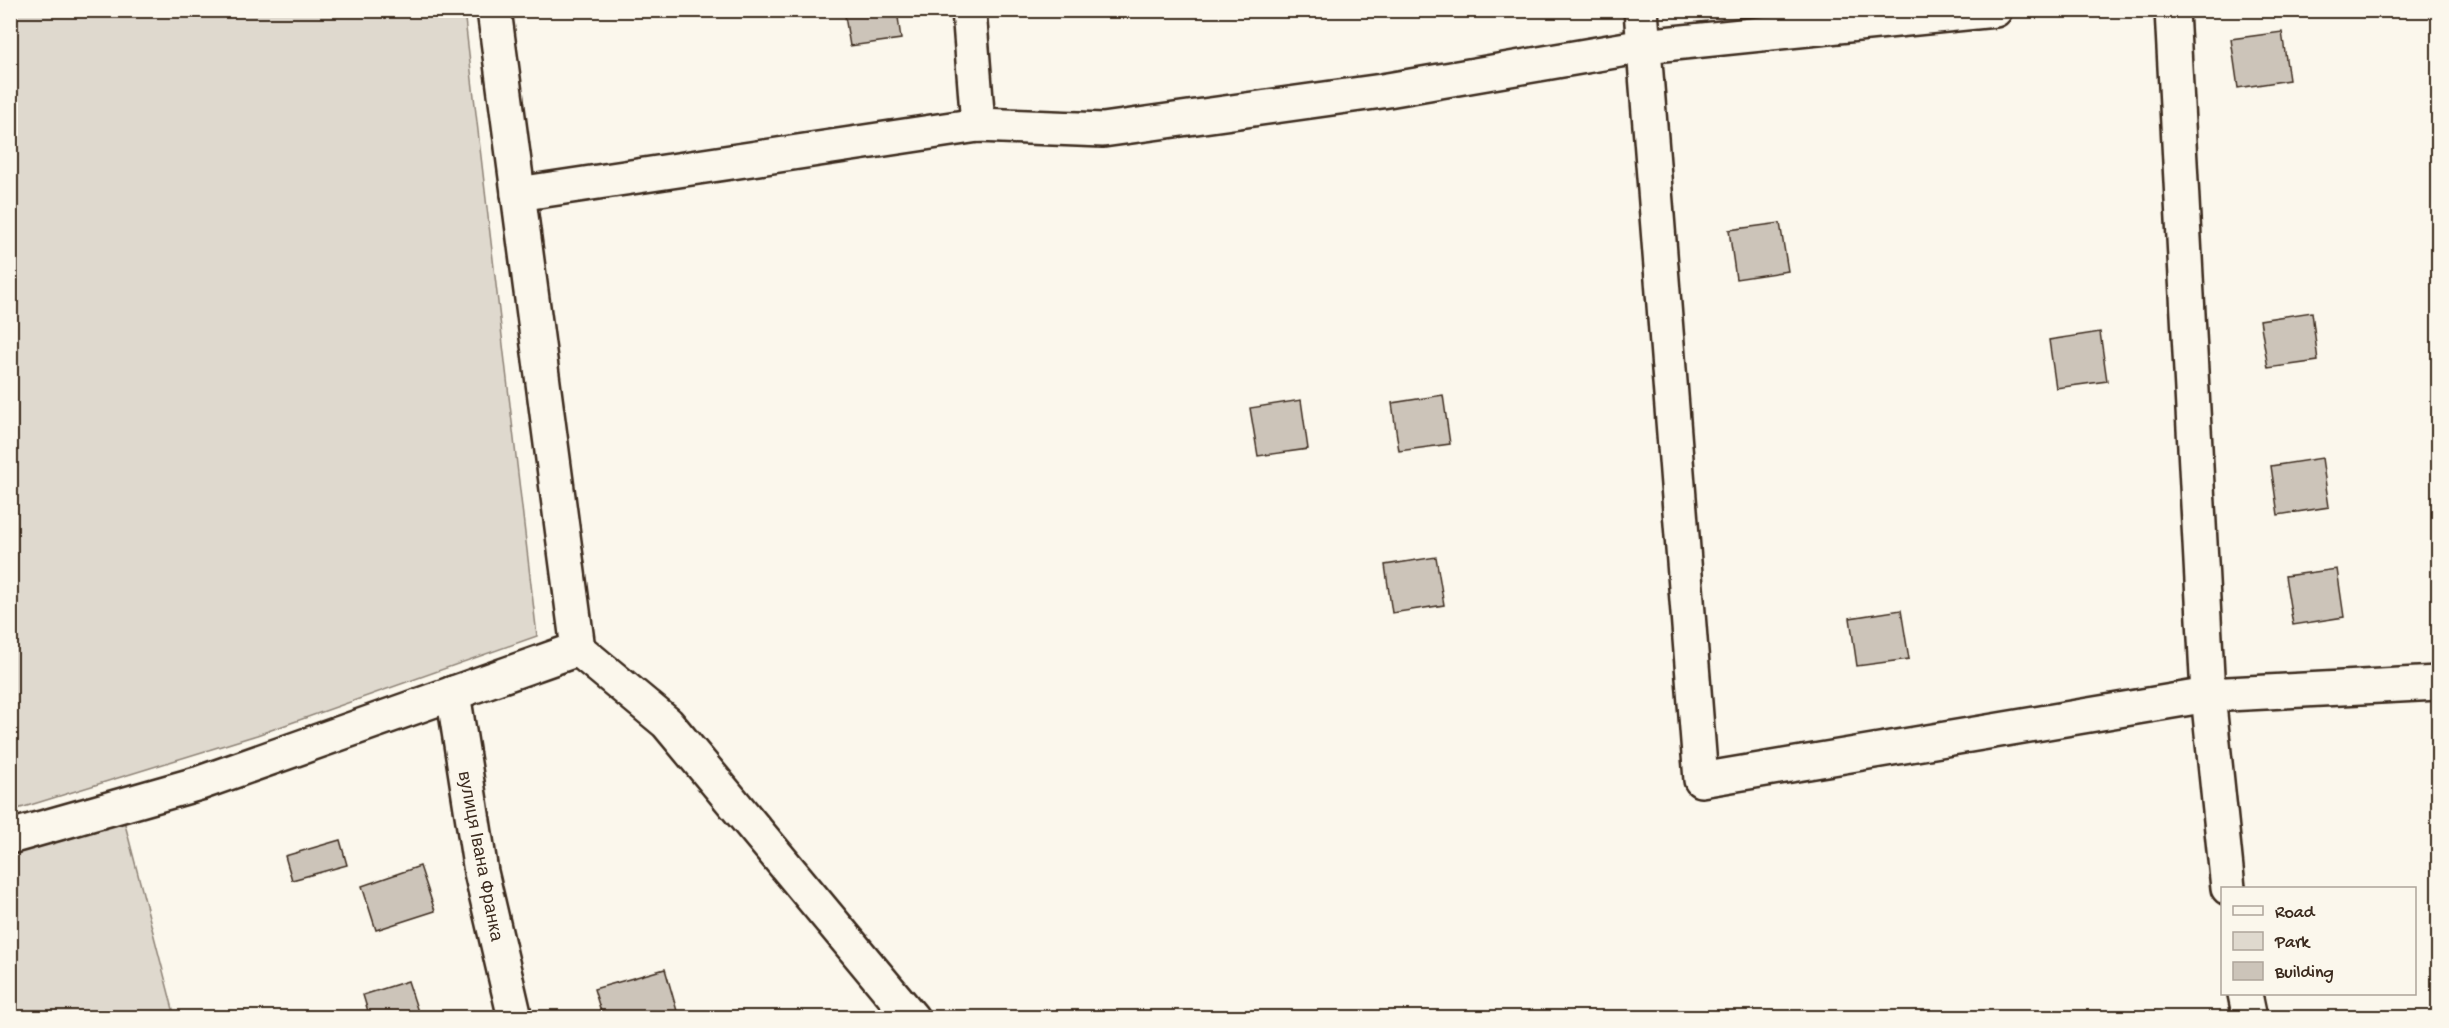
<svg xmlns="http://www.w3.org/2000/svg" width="2449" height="1028" viewBox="0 0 2449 1028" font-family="'Gochi Hand',sans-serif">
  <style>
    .green { fill: #dfd9ce; stroke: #8d8276; stroke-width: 1.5 }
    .building { fill: #ccc4b9; stroke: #3b2a1e; stroke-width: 1.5 }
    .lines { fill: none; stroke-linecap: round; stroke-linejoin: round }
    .minor-casing { stroke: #3b2a1e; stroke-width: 38 }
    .minor { stroke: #fbf7ec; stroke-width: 33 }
    .labels { text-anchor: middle; stroke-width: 4.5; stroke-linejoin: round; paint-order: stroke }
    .street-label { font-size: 18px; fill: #3b2a1e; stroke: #fbf7ec }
  </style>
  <rect width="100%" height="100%" fill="#fbf7ec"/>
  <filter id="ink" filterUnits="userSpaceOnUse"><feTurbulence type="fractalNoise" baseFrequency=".0167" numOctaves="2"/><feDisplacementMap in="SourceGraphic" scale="12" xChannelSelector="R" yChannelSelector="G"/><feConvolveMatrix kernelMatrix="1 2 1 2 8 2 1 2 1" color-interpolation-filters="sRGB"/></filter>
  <g filter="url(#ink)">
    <g class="green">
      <polygon points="11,10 464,11 537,636 257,735 11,811"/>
      <polygon points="120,805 175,1017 11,1018 11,837"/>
    </g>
    <g class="building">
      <polygon points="844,10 897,10 901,39 850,46"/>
      <polygon points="2282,32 2289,80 2238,88 2231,39"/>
      <polygon points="1780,223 1788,271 1736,279 1729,230"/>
      <polygon points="2312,312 2318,361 2268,368 2260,320"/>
      <polygon points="2100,332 2107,381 2056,388 2049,340"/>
      <polygon points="1443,395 1450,444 1399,451 1392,403"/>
      <polygon points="1301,400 1308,449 1258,456 1250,408"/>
      <polygon points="2322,458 2329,507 2278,515 2271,466"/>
      <polygon points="1436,557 1444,605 1392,613 1385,565"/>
      <polygon points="2337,569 2344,617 2293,625 2285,576"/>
      <polygon points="1901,610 1909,659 1857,666 1850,618"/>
      <polygon points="340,840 347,865 292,880 285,856"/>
      <polygon points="420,866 435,911 376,930 362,886"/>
      <polygon points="665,969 679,1018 603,1018 594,989"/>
      <polygon points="408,981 420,1018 370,1018 363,995"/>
    </g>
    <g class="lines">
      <g class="minor-casing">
        <g id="minor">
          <polyline points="494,10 578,649 667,723 912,1018"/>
          <polyline points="969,10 978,125"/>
          <polyline points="1641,10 1701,780 2208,695 2438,683"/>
          <polyline points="2172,10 2208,695 2228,888"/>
          <polyline points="518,194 978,125 1103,130 1382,91 1644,46 1995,10"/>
          <polyline points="453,693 481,872 515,1018"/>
          <polyline points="10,837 200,783 578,649"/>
          <polyline points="2245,994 2250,1018"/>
        </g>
      </g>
      <use href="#minor" class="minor"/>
    </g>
  </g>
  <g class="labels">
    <g class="street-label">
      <text transform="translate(481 856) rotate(79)" y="6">вулиця Івана Франка</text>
    </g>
  </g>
  <rect width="2449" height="1028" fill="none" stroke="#fbf7ec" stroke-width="36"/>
  <rect x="18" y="18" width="2413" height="992" fill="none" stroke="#3b2a1e" stroke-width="2" filter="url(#ink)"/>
  <rect x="2221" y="887" width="195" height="108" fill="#fbf7ec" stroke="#aea59a" stroke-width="1.5"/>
  <rect x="2233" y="906" width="30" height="9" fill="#fbf7ec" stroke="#aea59a" stroke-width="1.5"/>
  <text x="2275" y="917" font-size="18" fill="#3b2a1e">Road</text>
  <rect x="2233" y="932" width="30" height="18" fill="#dfd9ce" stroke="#aea59a" stroke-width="1.5"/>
  <text x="2275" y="947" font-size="18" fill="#3b2a1e">Park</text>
  <rect x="2233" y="962" width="30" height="18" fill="#ccc4b9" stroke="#aea59a" stroke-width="1.5"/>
  <text x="2275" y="977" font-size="18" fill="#3b2a1e">Building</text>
</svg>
